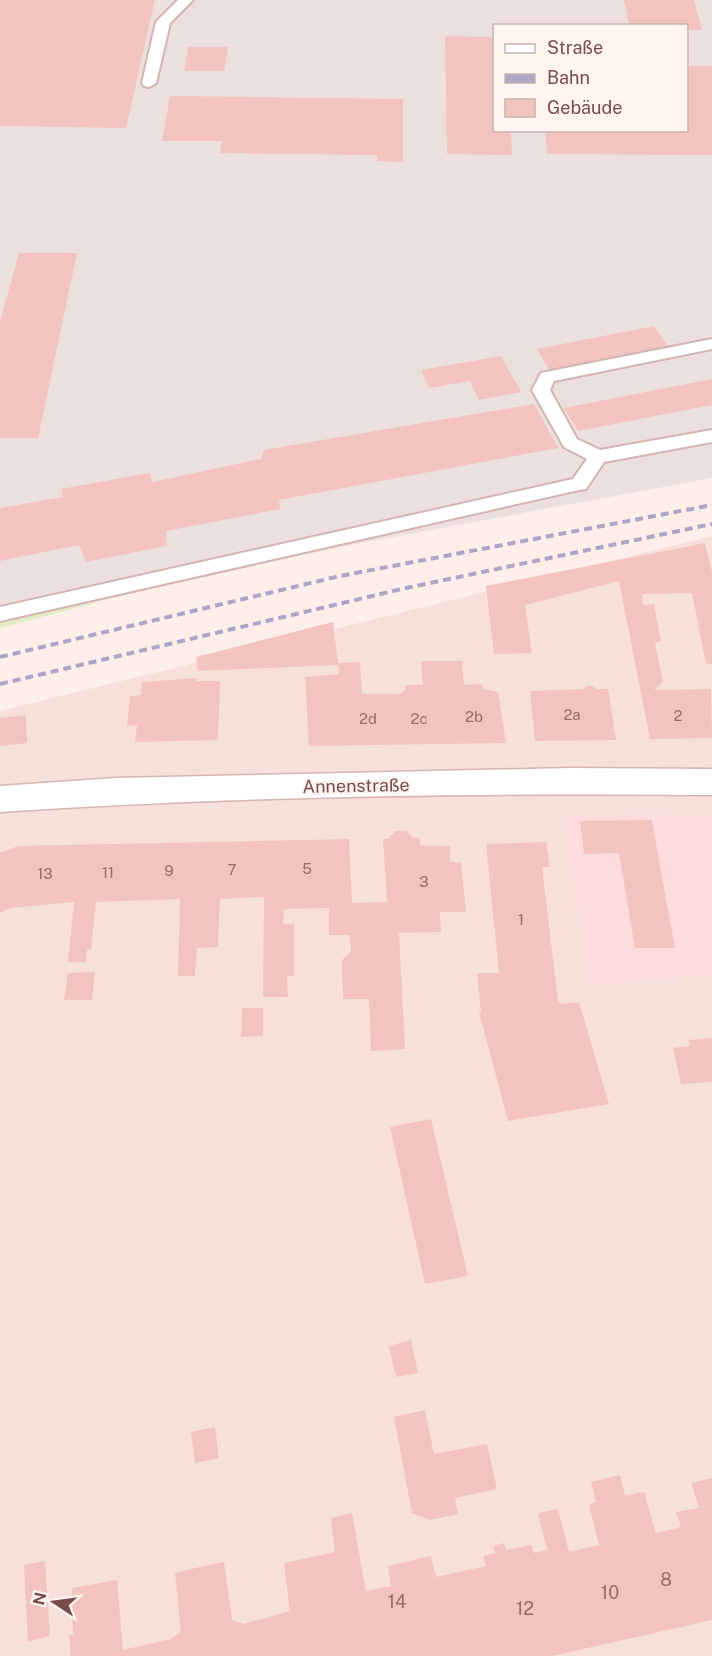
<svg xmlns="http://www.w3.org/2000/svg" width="712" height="1656" viewBox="0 0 712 1656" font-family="'Public Sans',sans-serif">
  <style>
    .residential { fill: #f7e0da }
    .commercial { fill: #fddcdd }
    .industrial { fill: #ece0df; fill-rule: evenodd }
    .green { fill: #e2ecc6 }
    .building { fill: #f3c3bf }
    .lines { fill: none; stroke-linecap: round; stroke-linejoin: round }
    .service-casing { stroke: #d2b4b0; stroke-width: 4 }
    .secondary-casing { stroke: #d8b4b0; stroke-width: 3 }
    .service { fill: #fff; fill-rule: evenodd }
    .secondary { fill: #fff; fill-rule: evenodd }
    .rail { stroke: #ada5c8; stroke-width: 4; stroke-dasharray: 8 5; stroke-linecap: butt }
    .labels { text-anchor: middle; stroke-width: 4.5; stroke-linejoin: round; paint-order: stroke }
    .number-label { font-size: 15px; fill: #976a68 }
    .street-label { font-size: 18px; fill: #784c4b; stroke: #fff4f0 }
    .near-number-label { font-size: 18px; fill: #976a68 }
  </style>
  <rect width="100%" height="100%" fill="#fdeee9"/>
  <polygon class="residential" points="712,536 712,818 667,814 563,815 712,974 712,1656 0,1656 0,711"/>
  <polygon class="commercial" points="667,814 712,818 712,975 591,985 563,815"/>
  <path class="industrial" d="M0,0H712V478L361,543L0,620ZM494,26H686V130H494Z"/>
  <polygon class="green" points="107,600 0,628 0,622"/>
  <g class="building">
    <polygon points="0,0 155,0 126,128 0,126"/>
    <polygon points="624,0 694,0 702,30 686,30 686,26 629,26"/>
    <polygon points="445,36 494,37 494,130 511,130 512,155 447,154"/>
    <polygon points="188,47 228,47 224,71 184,71"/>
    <polygon points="686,66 712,66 712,155 547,154 545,130 686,130"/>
    <polygon points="170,96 403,99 403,162 377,161 377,155 220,153 222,141 162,141"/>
    <polygon points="19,253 77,253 38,438 0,438 0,321"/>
    <polygon points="654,326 669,348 550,372 537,349"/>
    <polygon points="501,356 521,392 479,400 470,381 429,388 421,370"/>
    <polygon points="712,379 712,405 578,431 564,408"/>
    <polygon points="534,404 558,448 279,500 280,509 166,531 167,546 86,562 79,545 0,561 0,508 63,497 61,489 149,473 152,482 261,459 264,450"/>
    <polygon points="705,543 712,572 712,664 706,664 692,593 642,594 643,605 654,604 661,642 655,642 663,682 654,690 711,689 712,738 650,739 619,581 525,605 532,653 494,654 486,586"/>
    <polygon points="333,622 338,663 360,662 362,694 400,694 405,690 405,685 423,685 421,661 462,661 464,685 482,684 483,689 498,692 506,743 309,746 305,677 339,674 338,665 198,671 196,657"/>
    <polygon points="196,678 196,681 220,681 218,740 135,742 137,725 127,726 130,696 141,695 142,682"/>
    <polygon points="590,685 597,689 608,689 616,740 535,741 530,691 583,689"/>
    <polygon points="26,715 27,743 0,746 0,718"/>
    <polygon points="652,820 660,866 675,948 635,948 619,853 584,854 580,821"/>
    <polygon points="395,831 406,831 413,838 419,838 421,846 450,846 450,862 461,862 466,912 440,912 441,932 399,933 405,1049 371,1051 369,999 343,999 342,960 351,952 350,935 329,935 329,908 284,909 283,924 294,924 294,976 287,976 288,997 263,997 264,897 220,899 218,947 197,948 195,976 178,976 180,899 96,902 91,950 87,950 86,962 68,962 74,902 10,908 0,913 0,853 18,846 349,839 352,903 387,902 383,839 388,839"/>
    <polygon points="546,842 550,867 542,867 558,1001 560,1004 579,1002 609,1104 508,1121 479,1012 481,1012 477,973 499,973 486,844"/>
    <polygon points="95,972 92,1000 64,1000 68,973"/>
    <polygon points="242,1008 263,1008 263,1036 241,1037"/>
    <polygon points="712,1038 712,1082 681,1084 673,1048 690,1046 689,1040"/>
    <polygon points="431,1119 468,1276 425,1284 390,1127"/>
    <polygon points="411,1340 418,1373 396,1377 389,1346"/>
    <polygon points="425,1410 434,1454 487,1444 497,1489 455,1498 458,1514 430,1520 412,1513 394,1417"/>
    <polygon points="215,1427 219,1458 195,1463 191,1432"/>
    <polygon points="620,1475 625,1496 644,1492 656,1533 681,1527 676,1512 699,1508 691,1483 712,1478 712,1620 552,1656 71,1656 69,1635 73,1635 72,1588 117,1580 123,1650 171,1639 181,1632 175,1573 200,1567 224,1562 232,1620 244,1624 290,1611 284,1563 335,1552 331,1518 352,1513 366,1591 391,1586 388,1566 431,1556 436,1577 486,1566 483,1556 495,1553 493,1546 504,1543 506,1550 531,1545 534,1553 547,1550 538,1513 558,1509 569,1552 599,1545 589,1505 596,1502 591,1482"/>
    <polygon points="45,1561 50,1636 28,1642 24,1565"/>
  </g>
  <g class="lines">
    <g class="service-casing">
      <g id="service">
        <polygon points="178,0 193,0 170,23 156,83 149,87 144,86 142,83 156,22"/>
        <polygon points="712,339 712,349 554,381 550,390 577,439 600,450 712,430 712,442 604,462 586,489 579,490 0,621 0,607 573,479 587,459 564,447 532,390 541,373"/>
      </g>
    </g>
    <g class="secondary-casing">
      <path id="secondary" d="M571,768L712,769V795C475,793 236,796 0,812V786L116,778Z"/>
    </g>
    <use href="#service" class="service"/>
    <use href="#secondary" class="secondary"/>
    <g class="rail">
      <polyline points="0,657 340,576 712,505"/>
      <polyline points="0,684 406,588 712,524"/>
    </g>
  </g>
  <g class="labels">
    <g class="number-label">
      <text x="572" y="720">2a</text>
      <text x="678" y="721">2</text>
      <text x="474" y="722">2b</text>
      <text x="368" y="724">2d</text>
      <text x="419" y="724">2c</text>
      <text x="307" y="874">5</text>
      <text x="232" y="875">7</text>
      <text x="169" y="876">9</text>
      <text x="108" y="878">11</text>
      <text x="45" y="879">13</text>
      <text x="424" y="887">3</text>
      <text x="521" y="925">1</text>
    </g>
    <g class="street-label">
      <text transform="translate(356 786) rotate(-1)" y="6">Annenstraße</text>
    </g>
    <g class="near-number-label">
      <text x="666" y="1586">8</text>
      <text x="610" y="1599">10</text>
      <text x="397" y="1608">14</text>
      <text x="525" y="1615">12</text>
    </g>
  </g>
  <rect x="493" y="24" width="195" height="108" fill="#fff4f0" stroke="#c9b1ae" stroke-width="1.5"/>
  <rect x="505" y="44" width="30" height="9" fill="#ffffff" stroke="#c9b1ae" stroke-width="1.5"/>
  <text x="547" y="54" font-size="18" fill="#784c4b">Straße</text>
  <rect x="505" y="74" width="30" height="9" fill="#ada5c8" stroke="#c9b1ae" stroke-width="1.5"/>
  <text x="547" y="84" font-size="18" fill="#784c4b">Bahn</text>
  <rect x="505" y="99" width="30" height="18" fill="#f3c3bf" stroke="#c9b1ae" stroke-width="1.5"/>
  <text x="547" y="114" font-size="18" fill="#784c4b">Gebäude</text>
  <g transform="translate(54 1602) rotate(283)" stroke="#fff4f0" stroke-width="4.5" paint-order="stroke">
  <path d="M0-4.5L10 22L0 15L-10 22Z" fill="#784c4b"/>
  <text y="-9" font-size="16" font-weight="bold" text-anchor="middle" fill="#784c4b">N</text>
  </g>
</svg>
